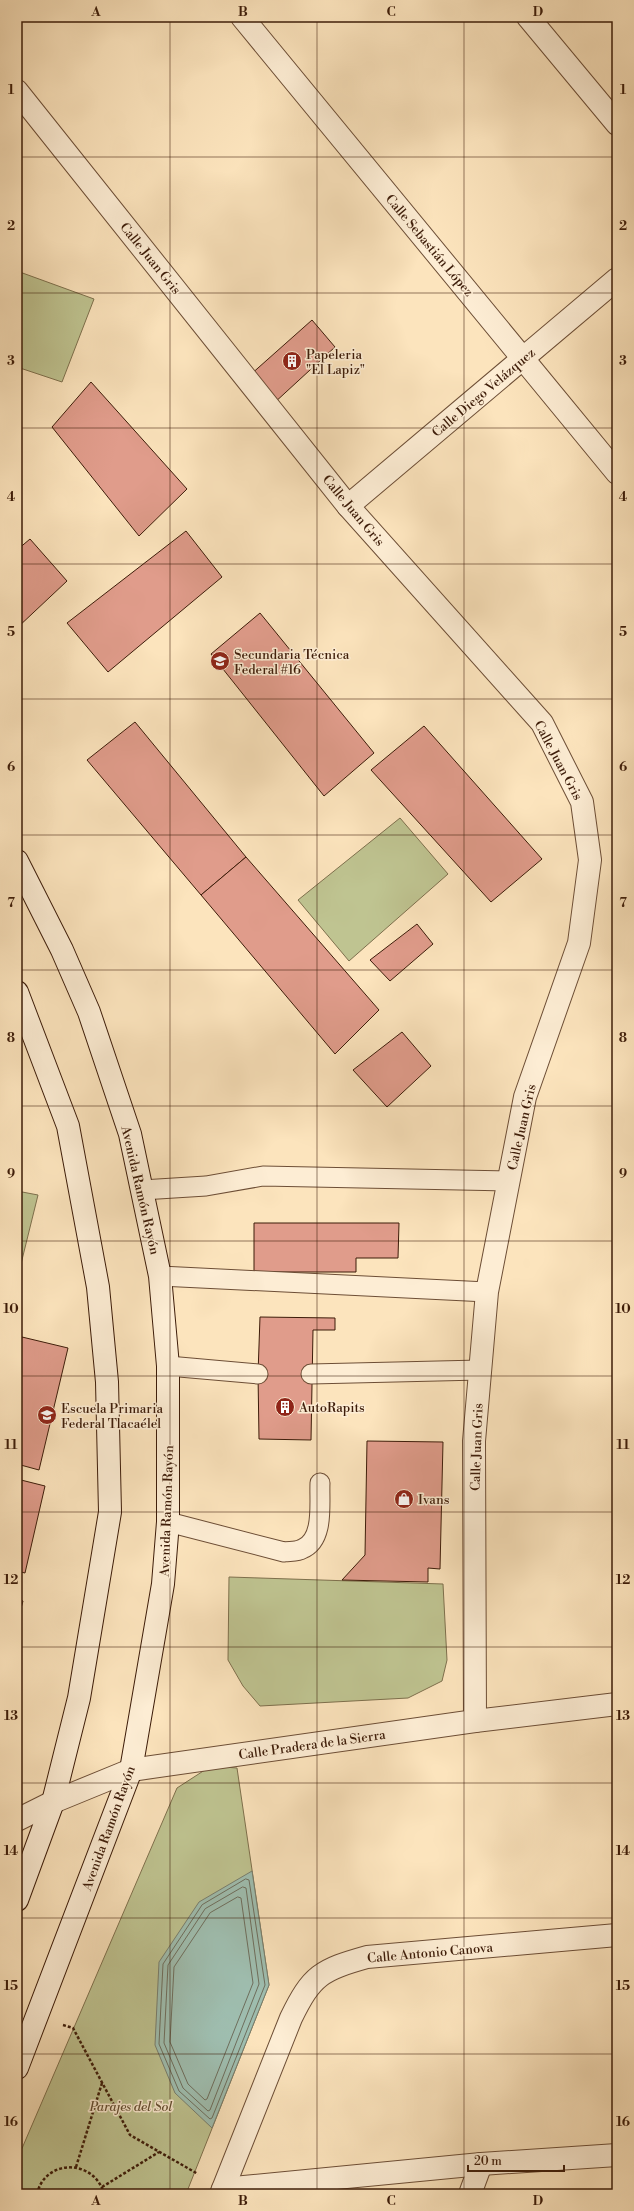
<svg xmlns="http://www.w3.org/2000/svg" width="634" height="2211" viewBox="0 0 634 2211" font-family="'Libre Bodoni',serif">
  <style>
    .green { fill: #bfc491; stroke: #7e704d }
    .water { fill: #9fbfb1; stroke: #787e6e }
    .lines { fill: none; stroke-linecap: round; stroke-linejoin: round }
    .shore { stroke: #6e6e5d; stroke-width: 1 }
    .building { fill: #e09c8b; stroke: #3d1c09 }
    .lane-casing { stroke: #6d4e36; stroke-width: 21 }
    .street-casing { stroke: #6d4e36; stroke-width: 24 }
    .secondary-casing { stroke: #3d1c09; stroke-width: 24 }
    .path { stroke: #3d1c09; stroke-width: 2.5; stroke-dasharray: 3 2; stroke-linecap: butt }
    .lane { stroke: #fdedd4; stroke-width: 19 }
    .street { stroke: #fdedd4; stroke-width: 22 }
    .secondary { stroke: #fdedd4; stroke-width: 22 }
    .grid { fill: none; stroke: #3d1c09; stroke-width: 1; stroke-opacity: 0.55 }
    .labels { text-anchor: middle; stroke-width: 3; stroke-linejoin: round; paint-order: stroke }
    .street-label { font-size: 13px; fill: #3d1c09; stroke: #fdedd4 }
    .poi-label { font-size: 13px; fill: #3d1c09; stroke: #fdedd4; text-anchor: start }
    .park-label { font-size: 13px; font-style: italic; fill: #644e32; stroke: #fdedd4 }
    .neatline { fill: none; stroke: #3d1c09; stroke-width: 1.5 }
    .grid-label { font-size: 13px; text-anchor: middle; font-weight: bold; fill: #3d1c09 }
  </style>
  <rect width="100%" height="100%" fill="#fce4bd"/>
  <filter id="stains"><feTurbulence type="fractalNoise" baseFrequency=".005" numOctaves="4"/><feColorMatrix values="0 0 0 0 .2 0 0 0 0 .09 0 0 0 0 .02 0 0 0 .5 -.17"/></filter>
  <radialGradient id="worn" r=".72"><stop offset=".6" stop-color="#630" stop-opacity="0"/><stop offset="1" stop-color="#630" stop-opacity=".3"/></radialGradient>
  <g class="green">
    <polygon points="17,271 94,299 62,382 17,367"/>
    <polygon points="400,818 448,874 349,961 298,900"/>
    <polygon points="17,1191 38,1195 19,1272 17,1271"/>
    <polygon points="229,1577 443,1584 447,1660 442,1681 408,1698 260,1706 243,1686 228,1660"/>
    <polygon points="211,1766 237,1768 269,1985 186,2194 17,2194 17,2160 177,1788"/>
  </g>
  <polygon class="water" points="252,1871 269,1985 212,2128 175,2093 155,2045 159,1962 199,1902"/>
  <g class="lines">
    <g class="shore">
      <polygon points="246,1879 249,1880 265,1985 212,2118 210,2119 179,2091 159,2044 163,1964 202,1905"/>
      <polygon points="243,1887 246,1888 259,1984 210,2110 208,2111 183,2088 164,2043 168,1965 205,1909"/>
      <polygon points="238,1897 241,1898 253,1983 207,2099 205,2100 188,2084 170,2042 174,1967 210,1913"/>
    </g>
  </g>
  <g class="building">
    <polygon points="312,320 335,347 273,404 249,376"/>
    <polygon points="91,382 187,489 139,536 52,427"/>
    <polygon points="186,531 222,577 108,672 67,623"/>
    <polygon points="30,539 67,581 17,628 17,550"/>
    <polygon points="260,613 374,753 324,796 211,654"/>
    <polygon points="135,722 246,857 201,895 87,760"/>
    <polygon points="424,726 542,859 491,902 371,770"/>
    <polygon points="246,857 379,1010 335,1054 201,895"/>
    <polygon points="417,924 433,944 390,981 370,960"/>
    <polygon points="402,1032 431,1066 387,1107 353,1070"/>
    <polygon points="254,1223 399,1223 398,1258 356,1258 356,1272 254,1272"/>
    <polygon points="260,1317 335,1318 335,1330 313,1330 311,1440 259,1439 258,1374"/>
    <polygon points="22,1337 68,1348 39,1470 17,1464 17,1356"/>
    <polygon points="367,1441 443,1442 440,1569 428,1568 428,1582 342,1580 365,1555"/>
    <polygon points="17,1479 45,1486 25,1573 17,1571"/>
    <polygon points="17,1599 23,1601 17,1623"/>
  </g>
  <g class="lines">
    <g class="lane-casing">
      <g id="lane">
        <polyline points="142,1190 206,1186 263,1176 509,1181"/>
        <polyline points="160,1276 487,1292"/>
        <polyline points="168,1366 258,1374"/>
        <polyline points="311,1374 480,1370"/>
        <path d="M168,1522L284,1552C289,1551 297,1552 302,1549C325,1540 319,1502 320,1483"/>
      </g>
    </g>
    <g class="street-casing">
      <g id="street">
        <polyline points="242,17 617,473"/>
        <polyline points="528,17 617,124"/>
        <polyline points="17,91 348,506 542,723 582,802 590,860 579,943 525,1097 487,1292 474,1441 475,1721"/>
        <polyline points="348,506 617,279"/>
        <polyline points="17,1820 53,1802 131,1770 475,1721 617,1704"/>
        <polyline points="223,2189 481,2164 617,2155"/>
        <path d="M221,2194L291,2018C312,1975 321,1970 367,1957L617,1935"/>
        <polyline points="470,2194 481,2164"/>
      </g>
    </g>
    <g class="secondary-casing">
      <g id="secondary">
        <polyline points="17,861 62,950 89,1012 130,1134 160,1276 168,1366 168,1522 163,1584 131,1770 17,2068"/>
        <polyline points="17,992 68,1126 98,1287 107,1382 110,1512 79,1698 53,1802 17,1900"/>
      </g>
    </g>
    <g class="path">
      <polyline points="63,2025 73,2028 130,2135 198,2174"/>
      <polyline points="76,2167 102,2083"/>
      <polyline points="17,2186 28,2194"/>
      <polyline points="102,2187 159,2152"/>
      <path d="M37,2194C45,2158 95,2159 104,2194"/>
    </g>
    <use href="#lane" class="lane"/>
    <use href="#street" class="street"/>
    <use href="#secondary" class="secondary"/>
  </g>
  <path class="grid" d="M170,17V2194M317,17V2194M464,17V2194M17,157H617M17,293H617M17,428H617M17,564H617M17,699H617M17,835H617M17,970H617M17,1106H617M17,1241H617M17,1376H617M17,1512H617M17,1647H617M17,1783H617M17,1918H617M17,2054H617"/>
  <defs>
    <g id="building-disc" transform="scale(1)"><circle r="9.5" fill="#8f2418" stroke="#fdedd4"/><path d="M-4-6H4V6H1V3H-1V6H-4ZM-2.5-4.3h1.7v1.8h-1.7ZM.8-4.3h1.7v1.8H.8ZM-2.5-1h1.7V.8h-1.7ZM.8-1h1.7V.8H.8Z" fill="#fff"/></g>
    <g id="school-disc" transform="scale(1)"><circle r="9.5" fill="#8f2418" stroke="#fdedd4"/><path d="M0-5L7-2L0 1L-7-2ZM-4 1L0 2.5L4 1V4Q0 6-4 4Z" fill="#fff"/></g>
    <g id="shop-disc" transform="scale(1)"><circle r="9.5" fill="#8f2418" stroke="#fdedd4"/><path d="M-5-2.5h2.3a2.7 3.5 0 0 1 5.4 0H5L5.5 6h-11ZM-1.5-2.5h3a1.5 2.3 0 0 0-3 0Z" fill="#fff"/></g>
  </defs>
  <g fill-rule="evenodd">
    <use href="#building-disc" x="292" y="361"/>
    <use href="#school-disc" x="220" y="661"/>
    <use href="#building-disc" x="285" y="1407"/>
    <use href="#school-disc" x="47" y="1415"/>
    <use href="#shop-disc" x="404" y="1499"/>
  </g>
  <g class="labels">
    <g class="street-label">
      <text transform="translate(430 245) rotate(50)" y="5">Calle Sebastián López</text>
      <text transform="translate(151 258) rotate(51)" y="5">Calle Juan Gris</text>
      <text transform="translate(483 392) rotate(-40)" y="5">Calle Diego Velázquez</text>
      <text transform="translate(354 510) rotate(50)" y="5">Calle Juan Gris</text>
      <text transform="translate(559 760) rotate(62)" y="5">Calle Juan Gris</text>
      <text transform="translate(521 1127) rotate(-77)" y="5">Calle Juan Gris</text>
      <text transform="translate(141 1190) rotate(77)" y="5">Avenida Ramón Rayón</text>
      <text transform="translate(476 1447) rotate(-88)" y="5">Calle Juan Gris</text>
      <text transform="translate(166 1511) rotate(-88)" y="5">Avenida Ramón Rayón</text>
      <text transform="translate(312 1744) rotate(-8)" y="5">Calle Pradera de la Sierra</text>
      <text transform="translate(108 1828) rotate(-70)" y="5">Avenida Ramón Rayón</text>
      <text transform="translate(430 1952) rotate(-5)" y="5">Calle Antonio Canova</text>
    </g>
    <g class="poi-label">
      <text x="306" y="359">Papeleria<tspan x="306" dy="15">"El Lapiz"</tspan></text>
      <text x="234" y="659">Secundaria Técnica<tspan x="234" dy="15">Federal #16</tspan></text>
      <text x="299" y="1412">AutoRapits</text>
      <text x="61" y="1413">Escuela Primaria<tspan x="61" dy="15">Federal Tlacaélel</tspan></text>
      <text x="418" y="1504">Ivans</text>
    </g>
    <g class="park-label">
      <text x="131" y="2111">Parajes del Sol</text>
    </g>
  </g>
  <rect width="634" height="2211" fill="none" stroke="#fce4bd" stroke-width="44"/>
  <path d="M468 2165v6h96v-6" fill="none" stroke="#3d1c09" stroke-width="2"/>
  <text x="474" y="2165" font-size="12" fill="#3d1c09" stroke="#fdedd4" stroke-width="3" paint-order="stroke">20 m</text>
  <rect x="22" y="22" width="590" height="2167" class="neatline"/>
  <g class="grid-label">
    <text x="96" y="16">A</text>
    <text x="243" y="16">B</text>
    <text x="391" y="16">C</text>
    <text x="538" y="16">D</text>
    <text x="11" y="94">1</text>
    <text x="623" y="94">1</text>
    <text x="11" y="230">2</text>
    <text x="623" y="230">2</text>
    <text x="11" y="365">3</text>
    <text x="623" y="365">3</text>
    <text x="11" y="501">4</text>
    <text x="623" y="501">4</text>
    <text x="11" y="636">5</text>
    <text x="623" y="636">5</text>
    <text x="11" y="771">6</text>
    <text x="623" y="771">6</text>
    <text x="11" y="907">7</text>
    <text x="623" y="907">7</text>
    <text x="11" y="1042">8</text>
    <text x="623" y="1042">8</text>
    <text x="11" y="1178">9</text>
    <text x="623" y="1178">9</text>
    <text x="11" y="1313">10</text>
    <text x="623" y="1313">10</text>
    <text x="11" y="1449">11</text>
    <text x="623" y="1449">11</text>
    <text x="11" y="1584">12</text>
    <text x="623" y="1584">12</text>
    <text x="11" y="1720">13</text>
    <text x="623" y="1720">13</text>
    <text x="11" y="1855">14</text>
    <text x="623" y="1855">14</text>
    <text x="11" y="1990">15</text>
    <text x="623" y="1990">15</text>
    <text x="11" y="2126">16</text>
    <text x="623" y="2126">16</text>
    <text x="96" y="2205">A</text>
    <text x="243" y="2205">B</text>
    <text x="391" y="2205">C</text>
    <text x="538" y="2205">D</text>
  </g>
  <rect width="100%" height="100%" filter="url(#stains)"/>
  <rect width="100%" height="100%" fill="url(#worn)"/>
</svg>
